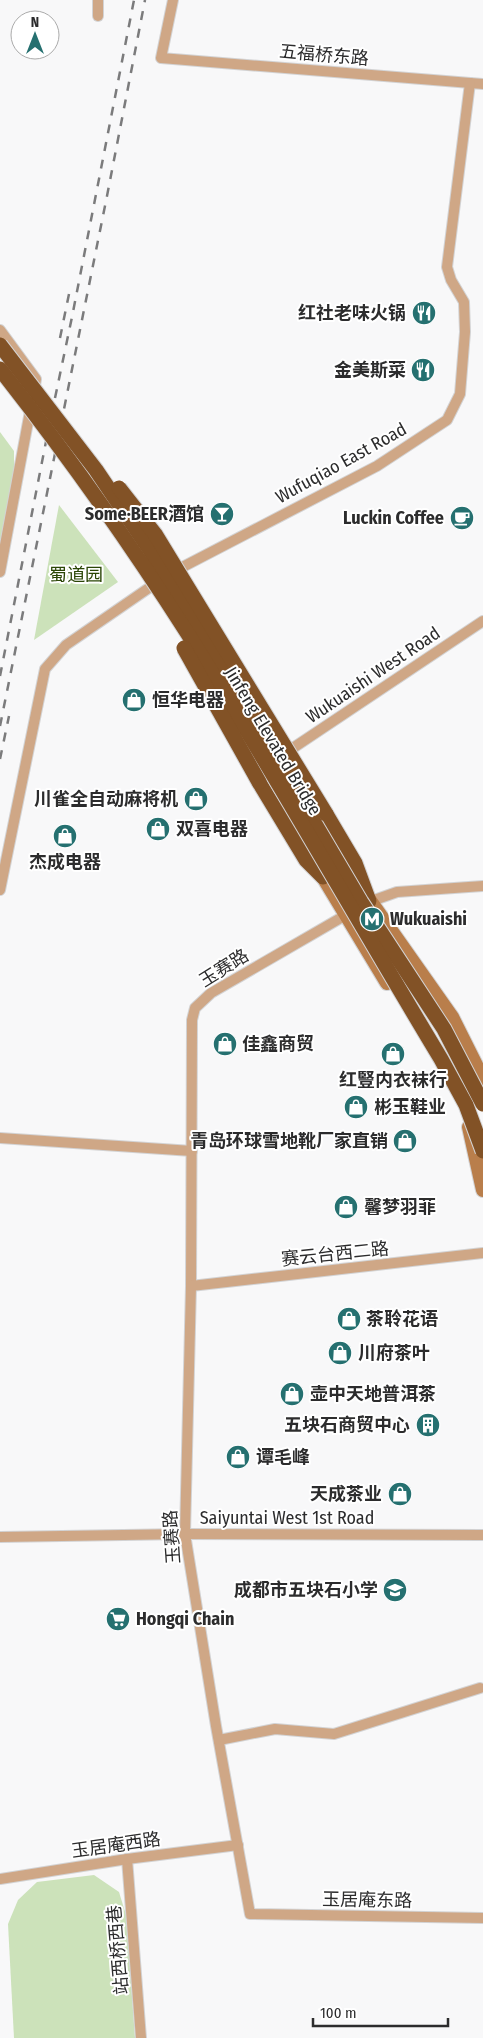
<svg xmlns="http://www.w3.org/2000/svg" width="483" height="2038" viewBox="0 0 483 2038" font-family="'Fira Sans Condensed','Noto Sans SC',sans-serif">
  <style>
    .green { fill: #cce2ba }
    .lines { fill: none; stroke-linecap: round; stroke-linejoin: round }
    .street-casing { stroke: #d3d3d4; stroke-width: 12 }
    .secondary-casing { stroke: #d3d3d4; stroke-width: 16 }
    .highway-casing { stroke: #d3d3d4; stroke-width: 17 }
    .street { stroke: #cfa786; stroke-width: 10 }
    .secondary { stroke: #b97e4b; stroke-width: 14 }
    .highway { stroke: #825226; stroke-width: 15 }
    .rail { stroke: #7b7b7c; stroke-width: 2.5; stroke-dasharray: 9 9; stroke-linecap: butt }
    .highway-bridge-casing { stroke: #d3d3d4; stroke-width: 17; stroke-linecap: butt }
    .highway-bridge { stroke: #825226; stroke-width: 15 }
    .labels { text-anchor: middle; stroke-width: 4; stroke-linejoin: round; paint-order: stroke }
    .street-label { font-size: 18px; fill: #2c2c2d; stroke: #fff }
    .poi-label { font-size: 18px; font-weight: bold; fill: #2c2c2d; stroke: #fff; text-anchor: start }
    .park-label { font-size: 18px; fill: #2a4505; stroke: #fff }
  </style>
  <rect width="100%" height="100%" fill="#f8f8f9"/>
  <g class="green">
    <polygon points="0,432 14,451 14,478 0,554"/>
    <polygon points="59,505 118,582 34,640"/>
    <polygon points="94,1875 119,1892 126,1915 135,2038 14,2038 8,1924 18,1900 37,1882"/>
  </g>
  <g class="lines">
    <g class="street-casing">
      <g id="street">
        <polyline points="173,0 161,58 483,84"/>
        <polyline points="98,16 98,0"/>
        <polyline points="0,330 36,379 34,392"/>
        <polyline points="0,572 31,406"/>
        <polyline points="171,573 377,466 447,420 460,394 465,332 464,302 451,280 447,267 470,83"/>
        <polyline points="284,754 483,621"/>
        <polyline points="0,890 45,669 66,645 159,581"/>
        <polyline points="366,903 397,892 483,886"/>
        <polyline points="351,912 211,993 195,1008 192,1020 191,1286 185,1534 216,1726 250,1914 483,1918"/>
        <polyline points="0,1138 192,1151"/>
        <polyline points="191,1286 483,1253"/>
        <polyline points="0,1537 185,1534 483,1535"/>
        <polyline points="219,1740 275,1729 334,1734 480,1688"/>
        <polyline points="127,1859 141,2038"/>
        <polyline points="0,1879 127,1859 238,1845"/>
      </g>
    </g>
    <g class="secondary-casing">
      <g id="secondary">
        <polyline points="284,808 323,877 387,983"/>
        <polyline points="364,892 452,1017 483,1079"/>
        <polyline points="469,1127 483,1190"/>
      </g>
    </g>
    <g class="highway-casing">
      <g id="highway">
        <polyline points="259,782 306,860 323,877"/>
        <polyline points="326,814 355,863 369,901"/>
      </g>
    </g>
    <use href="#street" class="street"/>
    <use href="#secondary" class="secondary"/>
    <use href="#highway" class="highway"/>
    <g class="rail">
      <polyline points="60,338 70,289"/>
      <polyline points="55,398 72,317 134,0"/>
      <polyline points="0,676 52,411"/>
      <polyline points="0,726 107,196 145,0"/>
      <polyline points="0,759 9,716"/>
    </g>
    <g class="highway-bridge-casing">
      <g id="highway-bridge">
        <polyline points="0,345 96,470 150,550 212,649 361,902 444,1029 483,1104"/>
        <path d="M0,369C67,454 130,543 188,634C275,774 356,918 441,1059L466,1105L483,1151"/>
        <polyline points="119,488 155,534 326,814"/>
        <polyline points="184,648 259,782"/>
      </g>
    </g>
    <use href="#highway-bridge" class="highway-bridge"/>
  </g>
  <defs>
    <g id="restaurant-disc" transform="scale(1.25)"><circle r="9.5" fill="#257070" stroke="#fff"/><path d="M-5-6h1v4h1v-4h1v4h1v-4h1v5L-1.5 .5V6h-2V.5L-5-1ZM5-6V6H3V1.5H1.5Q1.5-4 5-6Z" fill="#fff"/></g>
    <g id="bar-disc" transform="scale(1.25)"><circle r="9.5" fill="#257070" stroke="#fff"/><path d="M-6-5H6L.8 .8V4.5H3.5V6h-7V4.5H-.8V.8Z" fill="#fff"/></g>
    <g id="cafe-disc" transform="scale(1.25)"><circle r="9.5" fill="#257070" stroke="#fff"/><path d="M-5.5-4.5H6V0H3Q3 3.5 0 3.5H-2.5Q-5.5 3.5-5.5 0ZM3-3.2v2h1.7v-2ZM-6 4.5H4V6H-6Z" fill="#fff"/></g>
    <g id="shop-disc" transform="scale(1.25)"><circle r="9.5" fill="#257070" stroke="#fff"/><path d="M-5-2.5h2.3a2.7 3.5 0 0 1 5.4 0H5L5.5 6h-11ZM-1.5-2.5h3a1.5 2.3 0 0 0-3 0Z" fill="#fff"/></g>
    <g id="metro-disc" transform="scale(1.25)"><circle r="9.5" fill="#257070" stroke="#fff"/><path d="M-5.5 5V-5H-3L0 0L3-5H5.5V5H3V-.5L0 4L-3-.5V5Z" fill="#fff"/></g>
    <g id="building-disc" transform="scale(1.25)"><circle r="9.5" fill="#257070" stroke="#fff"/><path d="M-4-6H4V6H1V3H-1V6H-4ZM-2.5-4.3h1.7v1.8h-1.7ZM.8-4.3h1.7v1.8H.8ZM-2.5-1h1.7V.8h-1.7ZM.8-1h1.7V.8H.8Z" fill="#fff"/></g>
    <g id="school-disc" transform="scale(1.25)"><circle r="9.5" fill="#257070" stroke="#fff"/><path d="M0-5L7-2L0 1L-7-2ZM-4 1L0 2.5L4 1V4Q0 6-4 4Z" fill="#fff"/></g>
    <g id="supermarket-disc" transform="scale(1.25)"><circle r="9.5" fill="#257070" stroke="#fff"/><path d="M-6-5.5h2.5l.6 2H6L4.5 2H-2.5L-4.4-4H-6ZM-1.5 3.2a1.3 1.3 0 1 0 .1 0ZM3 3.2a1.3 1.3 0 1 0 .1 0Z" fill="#fff"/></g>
  </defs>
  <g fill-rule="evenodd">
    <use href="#restaurant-disc" x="424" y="313"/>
    <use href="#restaurant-disc" x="423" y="370"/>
    <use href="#bar-disc" x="222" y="514"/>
    <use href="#cafe-disc" x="462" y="518"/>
    <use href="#shop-disc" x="134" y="700"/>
    <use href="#shop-disc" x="196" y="799"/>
    <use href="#shop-disc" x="158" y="829"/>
    <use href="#shop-disc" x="65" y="836"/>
    <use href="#metro-disc" x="372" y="919"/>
    <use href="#shop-disc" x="225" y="1044"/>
    <use href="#shop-disc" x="393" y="1054"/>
    <use href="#shop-disc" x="356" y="1107"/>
    <use href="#shop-disc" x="405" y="1141"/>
    <use href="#shop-disc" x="346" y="1207"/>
    <use href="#shop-disc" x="349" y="1319"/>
    <use href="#shop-disc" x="340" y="1353"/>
    <use href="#shop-disc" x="292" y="1394"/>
    <use href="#building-disc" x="428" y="1425"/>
    <use href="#shop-disc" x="238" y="1457"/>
    <use href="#shop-disc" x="400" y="1494"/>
    <use href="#school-disc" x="395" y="1590"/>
    <use href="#supermarket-disc" x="118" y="1619"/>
  </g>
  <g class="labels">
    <g class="street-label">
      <text transform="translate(324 55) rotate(5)" y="6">五福桥东路</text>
      <text transform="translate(341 463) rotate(-29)" y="6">Wufuqiao East Road</text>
      <text transform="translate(373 675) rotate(-34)" y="6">Wukuaishi West Road</text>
      <text transform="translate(273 741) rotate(59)" y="6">Jinfeng Elevated Bridge</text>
      <text transform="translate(224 968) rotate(-32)" y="6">玉赛路</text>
      <text transform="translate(335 1254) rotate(-6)" y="6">赛云台西二路</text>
      <text x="287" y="1524">Saiyuntai West 1st Road</text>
      <text transform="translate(172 1537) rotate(-94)" y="6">玉赛路</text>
      <text transform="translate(116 1845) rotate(-8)" y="6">玉居庵西路</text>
      <text transform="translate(367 1900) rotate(1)" y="6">玉居庵东路</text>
      <text transform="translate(118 1950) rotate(-95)" y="6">站西桥西巷</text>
    </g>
    <g class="poi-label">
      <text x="406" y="319" text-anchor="end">红社老味火锅</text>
      <text x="406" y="376" text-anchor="end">金美斯菜</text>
      <text x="204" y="520" text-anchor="end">Some·BEER酒馆</text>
      <text x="444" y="524" text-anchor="end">Luckin Coffee</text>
      <text x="152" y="706">恒华电器</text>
      <text x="178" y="805" text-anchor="end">川雀全自动麻将机</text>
      <text x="176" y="835">双喜电器</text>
      <text x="65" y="868" text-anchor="middle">杰成电器</text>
      <text x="390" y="925">Wukuaishi</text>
      <text x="242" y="1050">佳鑫商贸</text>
      <text x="393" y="1086" text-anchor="middle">红豎内衣袜行</text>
      <text x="374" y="1113">彬玉鞋业</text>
      <text x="388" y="1147" text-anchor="end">青岛环球雪地靴厂家直销</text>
      <text x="364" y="1213">馨梦羽菲</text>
      <text x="366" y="1325">茶聆花语</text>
      <text x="358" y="1359">川府茶叶</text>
      <text x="310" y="1400">壶中天地普洱茶</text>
      <text x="410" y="1431" text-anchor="end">五块石商贸中心</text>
      <text x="256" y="1463">谭毛峰</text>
      <text x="382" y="1500" text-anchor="end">天成茶业</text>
      <text x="378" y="1596" text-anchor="end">成都市五块石小学</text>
      <text x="136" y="1625">Hongqi Chain</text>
    </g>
    <g class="park-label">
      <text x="76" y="581">蜀道园</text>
    </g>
  </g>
  <g transform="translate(35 35)"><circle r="24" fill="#ffffff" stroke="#ababab"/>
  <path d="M0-4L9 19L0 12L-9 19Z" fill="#257070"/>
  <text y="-8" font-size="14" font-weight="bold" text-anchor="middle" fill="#2c2c2d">N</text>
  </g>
  <path d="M313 2018v8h135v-8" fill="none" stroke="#2c2c2d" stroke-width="2.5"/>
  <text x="320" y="2018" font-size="15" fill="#2c2c2d" stroke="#ffffff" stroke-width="4" paint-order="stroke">100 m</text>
</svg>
